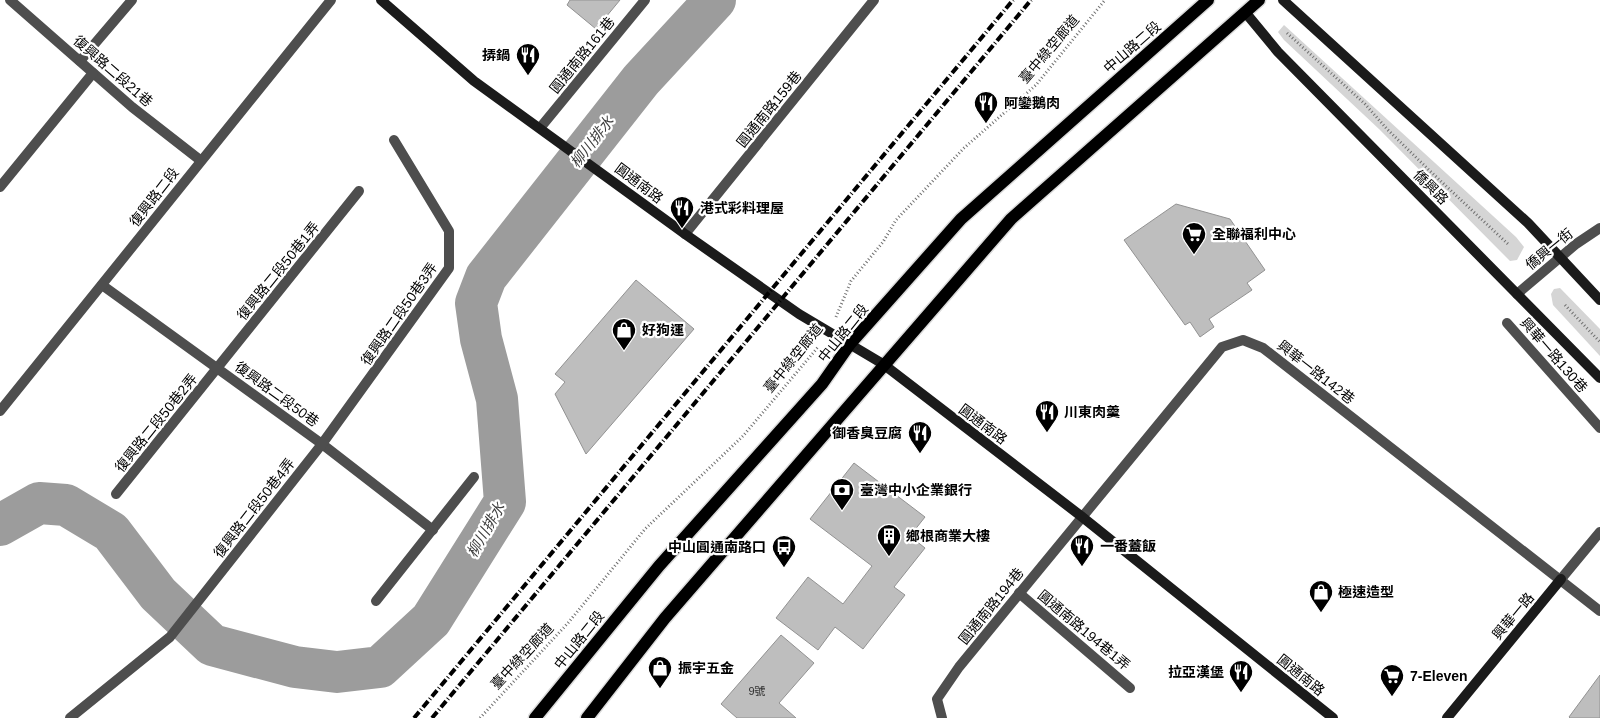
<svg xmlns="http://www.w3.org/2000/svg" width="1600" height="718" viewBox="0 0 1600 718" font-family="Helvetica,'Noto Sans TC',sans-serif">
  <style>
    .green { fill: #d5d5d5 }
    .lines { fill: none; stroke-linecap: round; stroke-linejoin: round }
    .river { stroke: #9c9c9c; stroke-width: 42 }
    .building { fill: #bebebe; stroke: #929292 }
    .primary-casing { stroke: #dbdbdb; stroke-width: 15 }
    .path { stroke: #707070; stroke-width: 3; stroke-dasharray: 1 2.5; stroke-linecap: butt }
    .lane { stroke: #4e4e4e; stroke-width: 10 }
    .street { stroke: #4e4e4e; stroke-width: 10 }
    .secondary { stroke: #1b1b1b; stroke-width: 10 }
    .primary { stroke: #000; stroke-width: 12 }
    .rail { stroke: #000; stroke-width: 4; stroke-dasharray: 8 2.5 1 2.5; stroke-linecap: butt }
    .labels { text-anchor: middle; stroke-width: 4.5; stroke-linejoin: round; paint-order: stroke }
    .number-label { font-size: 11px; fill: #303030 }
    .street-label { font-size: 14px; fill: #000; stroke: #fff }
    .poi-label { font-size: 14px; font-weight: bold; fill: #000; stroke: #fff; text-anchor: start }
    .water-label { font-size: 15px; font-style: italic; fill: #3d3d3d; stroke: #fff }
  </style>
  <rect width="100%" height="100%" fill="#fff"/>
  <g class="green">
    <polygon points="1284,25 1516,237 1524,247 1517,260 1510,261 1506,257 1379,129 1284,40 1278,32"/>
    <polygon points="1560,288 1600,329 1600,356 1553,305 1551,294 1554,289"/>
  </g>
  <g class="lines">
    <polyline class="river" points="0,525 39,503 66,505 111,532 158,594 212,645 295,667 337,672 380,667 431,620 505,502 497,399 481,339 476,303 486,277 641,80 715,0"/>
  </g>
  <g class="building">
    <polygon points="570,0 620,0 596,29 567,5"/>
    <polygon points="1176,204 1230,219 1265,270 1247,283 1252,290 1209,319 1214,327 1200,337 1190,322 1185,325 1124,240"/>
    <polygon points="636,280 694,329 586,454 555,394 565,382 555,374"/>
    <polygon points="854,463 925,517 910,536 925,548 894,587 905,595 863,649 835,627 818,650 776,618 808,577 843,604 872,566 810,519"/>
    <polygon points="781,635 814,663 779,703 796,718 737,718 721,704"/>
    <polygon points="1600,675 1600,718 1570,718 1569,717"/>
  </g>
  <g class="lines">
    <g class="primary-casing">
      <g id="primary">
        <polyline points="535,718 659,566 822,384 850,344 961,219 1208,0"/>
        <polyline points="587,718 665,618 1011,219 1259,0"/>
      </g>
    </g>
    <g class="path">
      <polyline points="1287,33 1365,104 1387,129 1430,171 1509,245"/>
      <polyline points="1565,305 1600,342"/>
      <polyline points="836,317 851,281 883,242 896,220 964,148 1036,85 1105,0"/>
      <polyline points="480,718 568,623 645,529 743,436 819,346"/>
    </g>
    <g class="lane">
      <polyline points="10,0 132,107 200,160"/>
      <polyline points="80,61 132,0"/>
      <polyline points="540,128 645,0"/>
      <polyline points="0,187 93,73"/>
      <polyline points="685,234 874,0"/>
      <polyline points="1507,323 1600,428"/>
      <polyline points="116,494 359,191"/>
      <polyline points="1019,593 1130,688"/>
      <polyline points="376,601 474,477"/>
    </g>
    <g class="street">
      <polyline points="102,285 322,444 433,530"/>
      <polyline points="1517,294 1576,244 1600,228"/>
      <polyline points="0,411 331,0"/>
      <polyline points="1561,579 1600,532"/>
      <polyline points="70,718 170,637 322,444 449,268 449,231 394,140"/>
      <polyline points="942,718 937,699 959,667 1222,347 1243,340 1263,348 1600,611"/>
    </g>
    <g class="secondary">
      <polyline points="381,0 474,81 685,234 799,314 883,364 1081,516 1333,718"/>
      <polyline points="1283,0 1528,223 1600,300"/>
      <polyline points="1245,12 1278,52 1600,378"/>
      <polyline points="1447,718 1561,579"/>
    </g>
    <use href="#primary" class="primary"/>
    <g class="rail">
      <polyline points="414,718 1013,0"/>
      <polyline points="432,718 1031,0"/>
    </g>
  </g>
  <defs>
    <g id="restaurant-pin" transform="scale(1.25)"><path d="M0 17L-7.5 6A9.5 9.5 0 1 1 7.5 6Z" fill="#000" stroke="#fff"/><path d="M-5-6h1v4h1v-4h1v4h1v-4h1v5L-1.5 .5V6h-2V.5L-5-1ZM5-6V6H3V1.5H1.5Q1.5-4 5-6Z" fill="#fff"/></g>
    <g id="supermarket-pin" transform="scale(1.25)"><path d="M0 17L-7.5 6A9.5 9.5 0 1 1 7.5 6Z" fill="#000" stroke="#fff"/><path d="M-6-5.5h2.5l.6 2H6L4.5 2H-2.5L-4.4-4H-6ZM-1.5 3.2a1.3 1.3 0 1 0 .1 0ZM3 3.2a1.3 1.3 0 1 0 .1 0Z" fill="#fff"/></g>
    <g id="shop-pin" transform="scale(1.25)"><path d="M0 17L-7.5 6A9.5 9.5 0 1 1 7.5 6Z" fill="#000" stroke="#fff"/><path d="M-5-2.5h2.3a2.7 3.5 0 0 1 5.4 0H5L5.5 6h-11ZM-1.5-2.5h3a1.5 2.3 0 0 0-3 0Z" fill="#fff"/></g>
    <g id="bank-pin" transform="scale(1.25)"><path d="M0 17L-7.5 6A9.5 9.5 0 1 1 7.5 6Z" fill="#000" stroke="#fff"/><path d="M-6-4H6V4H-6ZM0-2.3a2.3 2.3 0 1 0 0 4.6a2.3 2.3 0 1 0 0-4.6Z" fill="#fff"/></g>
    <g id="building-pin" transform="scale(1.25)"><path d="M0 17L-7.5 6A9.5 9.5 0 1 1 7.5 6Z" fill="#000" stroke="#fff"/><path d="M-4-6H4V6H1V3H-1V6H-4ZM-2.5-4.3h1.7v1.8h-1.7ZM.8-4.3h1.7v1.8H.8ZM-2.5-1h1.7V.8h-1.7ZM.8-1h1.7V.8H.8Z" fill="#fff"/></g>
    <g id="bus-pin" transform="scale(1.25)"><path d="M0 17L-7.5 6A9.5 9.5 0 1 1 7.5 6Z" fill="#000" stroke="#fff"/><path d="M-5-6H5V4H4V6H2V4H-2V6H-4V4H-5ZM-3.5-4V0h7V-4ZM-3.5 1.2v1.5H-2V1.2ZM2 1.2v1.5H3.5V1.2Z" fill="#fff"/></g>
  </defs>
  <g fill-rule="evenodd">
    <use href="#restaurant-pin" x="528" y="55"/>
    <use href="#restaurant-pin" x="986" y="103"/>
    <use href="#restaurant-pin" x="682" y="208"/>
    <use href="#supermarket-pin" x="1194" y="234"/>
    <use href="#shop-pin" x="624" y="330"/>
    <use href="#restaurant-pin" x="1047" y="412"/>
    <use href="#restaurant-pin" x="920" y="433"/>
    <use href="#bank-pin" x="842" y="490"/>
    <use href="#building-pin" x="889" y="536"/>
    <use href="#restaurant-pin" x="1082" y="546"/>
    <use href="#bus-pin" x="784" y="547"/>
    <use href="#shop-pin" x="1321" y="592"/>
    <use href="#shop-pin" x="660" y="668"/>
    <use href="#restaurant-pin" x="1241" y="672"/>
    <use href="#supermarket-pin" x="1392" y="676"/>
  </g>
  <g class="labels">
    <g class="number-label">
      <text x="757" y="695">9號</text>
    </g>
    <g class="street-label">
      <text transform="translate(1132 47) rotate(-41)" y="5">中山路二段</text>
      <text transform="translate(1049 49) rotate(-50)" y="5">臺中綠空廊道</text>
      <text transform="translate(582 55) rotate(-51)" y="5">圓通南路161巷</text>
      <text transform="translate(113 71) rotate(41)" y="5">復興路二段21巷</text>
      <text transform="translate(769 109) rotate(-51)" y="5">圓通南路159巷</text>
      <text transform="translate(639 183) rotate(37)" y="5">圓通南路</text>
      <text transform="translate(1431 187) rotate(45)" y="5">僑興路</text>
      <text transform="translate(154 197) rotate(-52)" y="5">復興路二段</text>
      <text transform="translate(1549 249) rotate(-39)" y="5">僑興一街</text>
      <text transform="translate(278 271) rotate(-51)" y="5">復興路二段50巷1弄</text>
      <text transform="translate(399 314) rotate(-55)" y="5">復興路二段50巷3弄</text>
      <text transform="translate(843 333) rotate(-51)" y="5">中山路二段</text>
      <text transform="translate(1554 355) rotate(49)" y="5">興華一路130巷</text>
      <text transform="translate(793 358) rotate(-51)" y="5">臺中綠空廊道</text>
      <text transform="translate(1316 372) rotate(38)" y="5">興華一路142巷</text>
      <text transform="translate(277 394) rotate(36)" y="5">復興路二段50巷</text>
      <text transform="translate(156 423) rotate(-51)" y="5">復興路二段50巷2弄</text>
      <text transform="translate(983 424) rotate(37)" y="5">圓通南路</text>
      <text transform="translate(254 508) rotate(-52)" y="5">復興路二段50巷4弄</text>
      <text transform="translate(991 606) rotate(-51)" y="5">圓通南路194巷</text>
      <text transform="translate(1513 616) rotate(-50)" y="5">興華一路</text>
      <text transform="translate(1084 630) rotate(40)" y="5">圓通南路194巷1弄</text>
      <text transform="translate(579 640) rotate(-51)" y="5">中山路二段</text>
      <text transform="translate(522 656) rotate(-47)" y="5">臺中綠空廊道</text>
      <text transform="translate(1301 675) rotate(39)" y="5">圓通南路</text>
    </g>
    <g class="poi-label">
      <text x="510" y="60" text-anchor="end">挵鍋</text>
      <text x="1004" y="108">阿鑾鵝肉</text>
      <text x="700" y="213">港式彩料理屋</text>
      <text x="1212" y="239">全聯福利中心</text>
      <text x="642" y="335">好狗運</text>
      <text x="1064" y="417">川東肉羹</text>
      <text x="902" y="438" text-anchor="end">御香臭豆腐</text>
      <text x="860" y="495">臺灣中小企業銀行</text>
      <text x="906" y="541">鄉根商業大樓</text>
      <text x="1100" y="551">一番蓋飯</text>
      <text x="766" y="552" text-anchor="end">中山圓通南路口</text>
      <text x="1338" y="597">極速造型</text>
      <text x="678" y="673">振宇五金</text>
      <text x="1224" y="677" text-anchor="end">拉亞漢堡</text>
      <text x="1410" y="681">7-Eleven</text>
    </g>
    <g class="water-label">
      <text transform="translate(592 142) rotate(-52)" y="5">柳川排水</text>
      <text transform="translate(486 530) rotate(-60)" y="5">柳川排水</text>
    </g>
  </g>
</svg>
